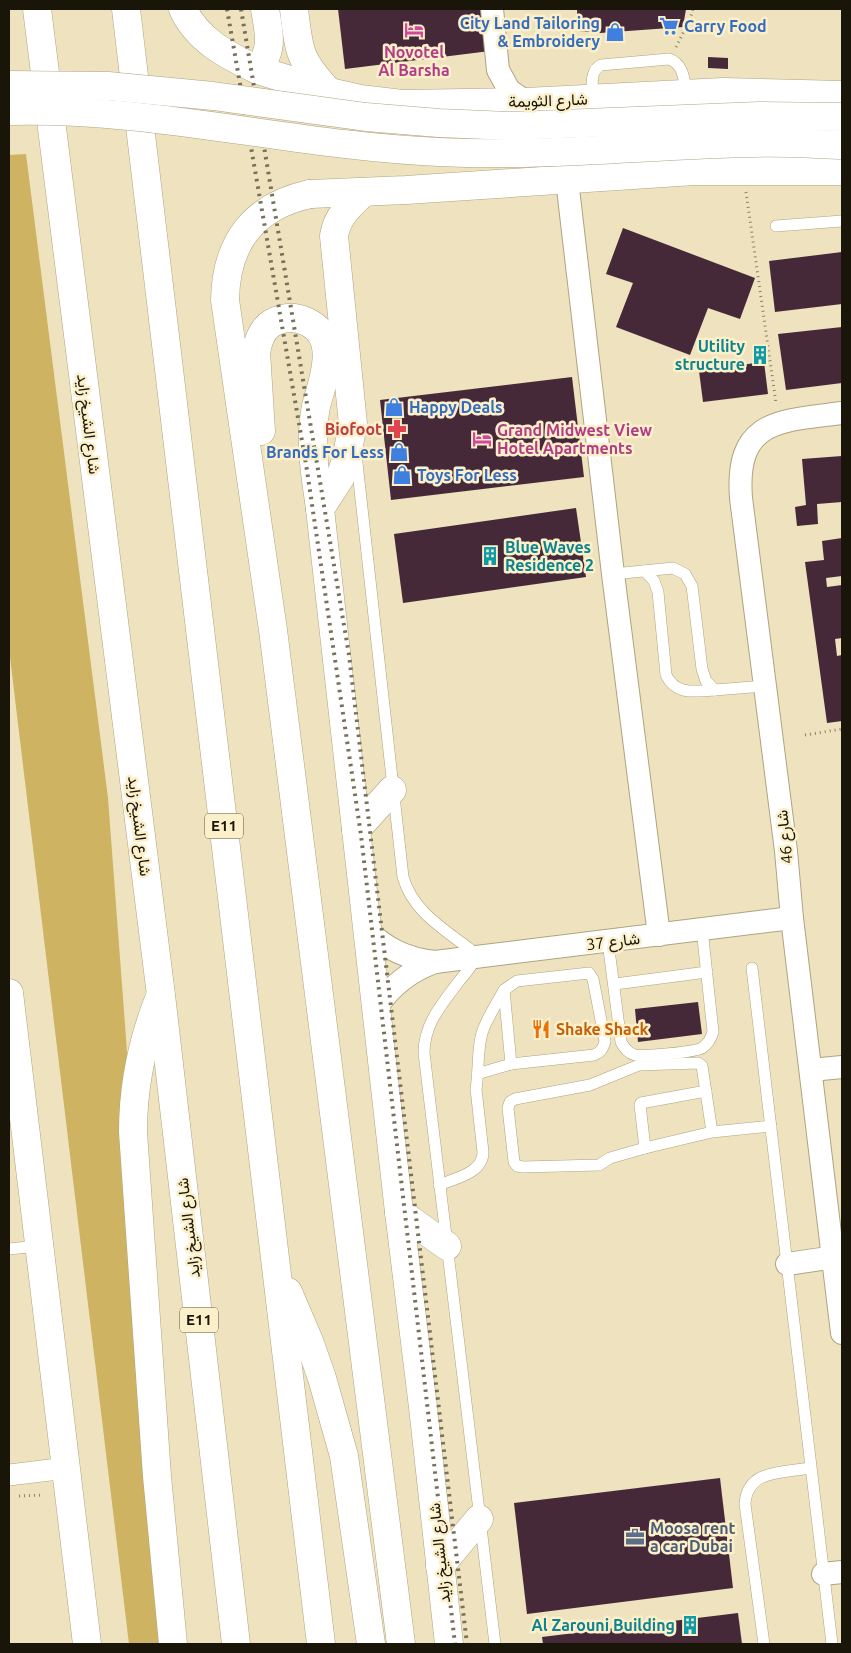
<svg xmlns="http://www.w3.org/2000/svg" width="851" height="1653" viewBox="0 0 851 1653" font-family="Ubuntu,Vazirmatn,sans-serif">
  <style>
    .green { fill: #cdb362 }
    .building { fill: #462939 }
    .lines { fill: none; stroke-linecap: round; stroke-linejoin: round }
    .service-casing { stroke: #afa381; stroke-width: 12 }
    .minor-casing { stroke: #afa381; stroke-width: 24 }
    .tertiary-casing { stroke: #afa381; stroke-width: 29 }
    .motorway-casing { stroke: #afa381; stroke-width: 29 }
    .path { stroke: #8b8269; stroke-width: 3; stroke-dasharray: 1 4; stroke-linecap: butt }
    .service { stroke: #fff; stroke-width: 11 }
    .minor { stroke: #fff; stroke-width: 22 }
    .tertiary { stroke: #fff; stroke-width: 28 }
    .motorway { stroke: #fff; stroke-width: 28 }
    .rail { stroke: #787059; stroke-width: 4; stroke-dasharray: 2.5 5; stroke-linecap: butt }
    .tertiary-bridge-casing { stroke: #afa381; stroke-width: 29; stroke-linecap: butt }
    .tertiary-bridge { stroke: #fff; stroke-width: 28 }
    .labels { text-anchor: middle; stroke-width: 5; stroke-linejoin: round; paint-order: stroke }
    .shield { fill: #fcf0cb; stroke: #5d5742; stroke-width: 1 }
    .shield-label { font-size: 15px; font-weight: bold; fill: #191508 }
    .shop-label { font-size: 16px; font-weight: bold; fill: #366cbe; stroke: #fcf0cb; text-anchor: start }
    .hotel-label { font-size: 16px; font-weight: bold; fill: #b23c85; stroke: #fcf0cb }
    .street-label { font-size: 16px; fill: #191508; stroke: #fcf0cb }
    .culture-label { font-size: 16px; font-weight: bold; fill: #0d838f; stroke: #fcf0cb; text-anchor: end }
    .health-label { font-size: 16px; font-weight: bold; fill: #be3a42; stroke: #fcf0cb; text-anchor: end }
    .food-label { font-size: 16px; font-weight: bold; fill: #c56008; stroke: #fcf0cb; text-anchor: start }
    .service-label { font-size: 16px; font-weight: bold; fill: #4e5e75; stroke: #fcf0cb; text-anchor: start }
  </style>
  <rect width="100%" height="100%" fill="#efe2be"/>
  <polygon class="green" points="26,154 108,798 126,1038 153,1464 151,1565 161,1644 129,1644 9,649 9,155"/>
  <g class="building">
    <polygon points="338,9 485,9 490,51 345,69"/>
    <polygon points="577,9 686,9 683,27 600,33 578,31"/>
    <polygon points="708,57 728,58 728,69 708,68"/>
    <polygon points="623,228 755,278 740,319 708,308 690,355 616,327 633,283 606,274"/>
    <polygon points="842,252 842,304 775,312 769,261"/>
    <polygon points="842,327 842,383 786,390 778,334"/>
    <polygon points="765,348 767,360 756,362 754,349"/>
    <polygon points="762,362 764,362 768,394 703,402 699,371"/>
    <polygon points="572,377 584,477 391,500 380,400"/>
    <polygon points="842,456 842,502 817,504 818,524 797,526 795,507 806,505 802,459"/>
    <polygon points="576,508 586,577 403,603 394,534"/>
    <polygon points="842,538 842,576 826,578 827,587 842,585 842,638 835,639 837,656 842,655 842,721 827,723 805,562 824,560 822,541"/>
    <polygon points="698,1002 702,1034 638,1042 635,1009"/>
    <polygon points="720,1478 733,1588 527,1614 514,1503"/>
    <polygon points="738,1613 742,1644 543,1644 542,1637"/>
  </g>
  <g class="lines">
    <g class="service-casing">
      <g id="service">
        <path d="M592,99C593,87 589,71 601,65L669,59C684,64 684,81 687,94"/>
        <polyline points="776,226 842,221"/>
        <path d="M356,454L403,877C413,912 444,929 471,950L476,957C472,966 466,973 460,980C443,1003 424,1023 424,1053L495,1644"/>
        <path d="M645,571L654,581L658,592L666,675C676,696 696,691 715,690"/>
        <polyline points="613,574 673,568 685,574 692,586 702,669 706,681 715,690 765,686"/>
        <path d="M608,942L621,1042C624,1048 628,1053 635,1055C643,1057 695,1052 702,1048C708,1044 711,1039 713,1032L702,929"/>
        <polyline points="752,968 832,1644"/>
        <polyline points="615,984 707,972"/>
        <path d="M504,990L517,981L589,973L593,979L605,1041C603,1049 601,1052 594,1055L511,1064"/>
        <polyline points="712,1132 702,1066 698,1063 639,1065 590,1085 515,1099 510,1102 508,1108 514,1162 517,1166 523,1167 599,1165 610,1158 645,1148 712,1132 771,1126"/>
        <polyline points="645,1148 640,1105 641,1103 706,1091"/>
        <path d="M439,1185C456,1178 483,1173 483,1152L476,1089C479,1071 477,1050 482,1033C486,1020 497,1003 504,990L511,1064L477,1074"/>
        <polyline points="9,1249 38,1246"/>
        <polyline points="9,1470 66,1463"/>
        <polyline points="9,1480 67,1473"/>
        <path d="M764,1644L745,1504C747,1469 783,1473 810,1468"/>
      </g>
    </g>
    <g class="minor-casing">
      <g id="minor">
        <polyline points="492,9 498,70 509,90 526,102"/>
        <polyline points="567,180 613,574 659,935"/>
        <path d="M842,413C780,421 735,419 741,498L786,851L792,918L842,1333"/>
        <path d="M367,930C386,949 407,959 435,962L792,918"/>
        <path d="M376,1008C391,986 409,971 435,962"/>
        <polyline points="811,1070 842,1067"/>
        <polyline points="787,1264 842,1256"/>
        <polyline points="823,1574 842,1572"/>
      </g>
    </g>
    <g class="tertiary-casing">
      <g id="tertiary">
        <path d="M265,9C269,34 274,48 258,70L329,92L360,99L402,104L526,102L723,92L842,95"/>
        <path d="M294,9C299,52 299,60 329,92"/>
        <path d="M364,192C350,205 337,216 334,236L353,424L346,460L340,478L320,509L399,1212L423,1407L449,1644"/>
        <polyline points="310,194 406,190 694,171 842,171"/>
        <polyline points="356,830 392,790"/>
        <polyline points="9,993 87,1644"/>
        <polyline points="399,1212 447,1246"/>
        <polyline points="440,1566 479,1519"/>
      </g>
    </g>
    <g class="motorway-casing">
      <g id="motorway">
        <polyline points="37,9 161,995 236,1644"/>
        <polyline points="126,9 321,1644"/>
        <path d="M183,9C197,40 228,56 258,70"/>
        <path d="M310,194C254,206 226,242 225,300L273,630L401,1644"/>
        <path d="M261,431L256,352C258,341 262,329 272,323C283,317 294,316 305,321C341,336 323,380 316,406C314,416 313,427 313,437C312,461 317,485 320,509"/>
        <path d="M159,999C142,1042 133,1085 133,1132L157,1476L173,1644"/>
        <polyline points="288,1292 309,1341 322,1378 344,1456 371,1644"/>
      </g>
    </g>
    <g class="path">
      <polyline points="676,47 690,19 693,9"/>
      <polyline points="746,192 776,403"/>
      <polyline points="805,735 842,729"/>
      <polyline points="19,1496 43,1495"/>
    </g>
    <use href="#service" class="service"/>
    <use href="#minor" class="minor"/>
    <use href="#tertiary" class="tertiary"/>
    <use href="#motorway" class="motorway"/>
    <g class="rail">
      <polyline points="227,9 306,464 361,835 455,1644"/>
      <polyline points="241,9 349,655 467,1644"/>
    </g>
    <g class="tertiary-bridge-casing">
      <g id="tertiary-bridge">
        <polyline points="9,85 108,86 213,96 366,117 439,123 511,126 759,116 842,117"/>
        <path d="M9,111C154,107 295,146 439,152C544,157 649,145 754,143C783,142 813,144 842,145"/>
      </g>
    </g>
    <use href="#tertiary-bridge" class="tertiary-bridge"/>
  </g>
  <defs>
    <g id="supermarket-bare" transform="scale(1.5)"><path d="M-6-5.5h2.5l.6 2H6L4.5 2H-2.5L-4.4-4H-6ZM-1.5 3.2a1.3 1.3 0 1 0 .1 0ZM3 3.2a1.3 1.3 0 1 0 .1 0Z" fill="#3f7fe0" stroke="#fcf0cb" stroke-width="2.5" paint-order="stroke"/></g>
    <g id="hotel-bare" transform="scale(1.5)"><path d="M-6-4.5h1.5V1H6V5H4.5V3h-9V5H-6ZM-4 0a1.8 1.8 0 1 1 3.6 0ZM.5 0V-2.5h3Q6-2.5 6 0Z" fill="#d1479c" stroke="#fcf0cb" stroke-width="2.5" paint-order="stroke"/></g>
    <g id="shop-bare" transform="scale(1.5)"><path d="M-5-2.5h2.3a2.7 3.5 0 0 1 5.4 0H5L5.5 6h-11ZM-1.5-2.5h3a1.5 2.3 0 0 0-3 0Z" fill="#3f7fe0" stroke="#fcf0cb" stroke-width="2.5" paint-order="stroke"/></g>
    <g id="building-bare" transform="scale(1.5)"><path d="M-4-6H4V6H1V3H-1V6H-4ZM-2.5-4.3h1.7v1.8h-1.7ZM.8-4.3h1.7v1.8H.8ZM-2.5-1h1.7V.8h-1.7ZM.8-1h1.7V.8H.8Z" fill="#0f9aa8" stroke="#fcf0cb" stroke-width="2.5" paint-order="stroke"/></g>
    <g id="pharmacy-bare" transform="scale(1.5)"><path d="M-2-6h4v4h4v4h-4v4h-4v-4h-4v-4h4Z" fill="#e0444e" stroke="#fcf0cb" stroke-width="2.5" paint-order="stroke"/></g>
    <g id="restaurant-bare" transform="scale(1.5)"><path d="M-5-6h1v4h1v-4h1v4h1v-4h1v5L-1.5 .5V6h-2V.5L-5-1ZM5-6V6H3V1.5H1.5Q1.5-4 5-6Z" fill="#e8710a" stroke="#fcf0cb" stroke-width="2.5" paint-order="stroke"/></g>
    <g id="office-bare" transform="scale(1.5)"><path d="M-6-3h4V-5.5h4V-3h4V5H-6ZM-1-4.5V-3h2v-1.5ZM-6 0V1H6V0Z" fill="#5c6f8a" stroke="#fcf0cb" stroke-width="2.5" paint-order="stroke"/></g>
  </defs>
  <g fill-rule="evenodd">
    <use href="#supermarket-bare" x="669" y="26"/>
    <use href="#hotel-bare" x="414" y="30"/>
    <use href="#shop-bare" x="615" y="32"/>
    <use href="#building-bare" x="760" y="355"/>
    <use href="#shop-bare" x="394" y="407"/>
    <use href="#pharmacy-bare" x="397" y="429"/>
    <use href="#hotel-bare" x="482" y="439"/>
    <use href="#shop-bare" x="399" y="452"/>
    <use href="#shop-bare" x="402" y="475"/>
    <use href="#building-bare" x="490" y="556"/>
    <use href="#restaurant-bare" x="541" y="1029"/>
    <use href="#office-bare" x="635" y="1537"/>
    <use href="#building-bare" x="690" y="1625"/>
  </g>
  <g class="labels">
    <g class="shield">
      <rect x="205" y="813.5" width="38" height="25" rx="4"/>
      <rect x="180" y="1307.5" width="38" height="25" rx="4"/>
    </g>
    <g class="shield-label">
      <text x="224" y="831">E11</text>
      <text x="199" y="1325">E11</text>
    </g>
    <g class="shop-label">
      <text x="600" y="29" text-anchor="end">City Land Tailoring<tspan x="600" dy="18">&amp; Embroidery</tspan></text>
      <text x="684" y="32">Carry Food</text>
      <text x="409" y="413">Happy Deals</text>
      <text x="384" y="458" text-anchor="end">Brands For Less</text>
      <text x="417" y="481">Toys For Less</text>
    </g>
    <g class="hotel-label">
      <text x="414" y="58">Novotel<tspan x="414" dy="18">Al Barsha</tspan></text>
      <text x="497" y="436" text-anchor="start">Grand Midwest View<tspan x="497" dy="18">Hotel Apartments</tspan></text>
    </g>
    <g class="street-label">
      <text transform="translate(548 100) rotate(-2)" y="6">شارع الثويمة</text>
      <text transform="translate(89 424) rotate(83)" y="6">شارع الشيخ زايد</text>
      <text transform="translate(140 826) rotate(83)" y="6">شارع الشيخ زايد</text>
      <text transform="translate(784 837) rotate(-96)" y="6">شارع 46</text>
      <text transform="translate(613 941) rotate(-7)" y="6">شارع 37</text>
      <text transform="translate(188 1228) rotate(-97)" y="6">شارع الشيخ زايد</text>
      <text transform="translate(439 1553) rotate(-96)" y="6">شارع الشيخ زايد</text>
    </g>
    <g class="culture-label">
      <text x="745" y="352">Utility<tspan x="745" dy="18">structure</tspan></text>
      <text x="505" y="553" text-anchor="start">Blue Waves<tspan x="505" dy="18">Residence 2</tspan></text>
      <text x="675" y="1631">Al Zarouni Building</text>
    </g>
    <g class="health-label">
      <text x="382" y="435">Biofoot</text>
    </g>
    <g class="food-label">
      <text x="556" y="1035">Shake Shack</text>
    </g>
    <g class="service-label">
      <text x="650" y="1534">Moosa rent<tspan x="650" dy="18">a car Dubai</tspan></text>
    </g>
  </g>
  <rect width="851" height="1653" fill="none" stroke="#191508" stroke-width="20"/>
</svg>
